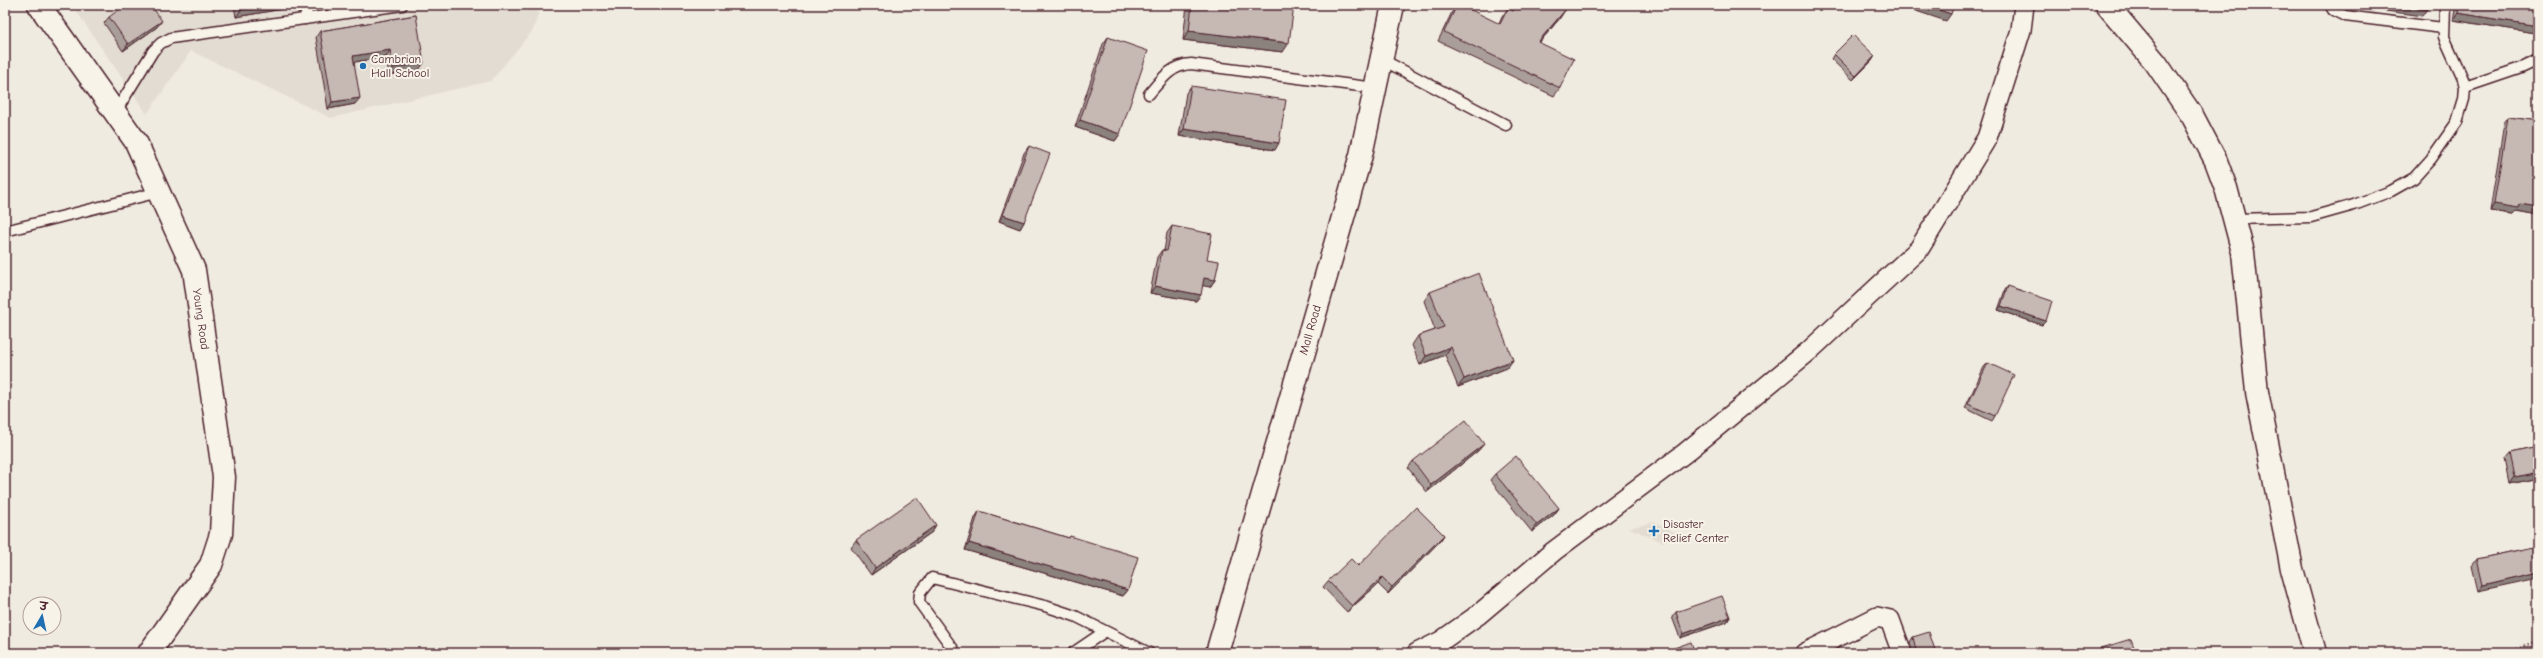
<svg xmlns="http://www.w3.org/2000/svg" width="2543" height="658" viewBox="0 0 2543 658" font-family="'Comic Neue','Playpen Sans Deva',sans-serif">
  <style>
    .built { fill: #e3dcd2 }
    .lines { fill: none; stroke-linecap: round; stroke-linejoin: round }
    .service-casing { stroke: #4a1f2b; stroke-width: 13 }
    .minor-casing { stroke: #4a1f2b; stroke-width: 22 }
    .tertiary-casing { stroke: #4a1f2b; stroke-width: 25 }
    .path { stroke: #4a1f2b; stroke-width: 2.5; stroke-dasharray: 1 3; stroke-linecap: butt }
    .service { stroke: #f7f3e8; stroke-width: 10 }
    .minor { stroke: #f7f3e8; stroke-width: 19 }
    .tertiary { stroke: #f7f3e8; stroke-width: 22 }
    .wall { fill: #aa9e9a; stroke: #4a1f2b }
    .shaded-wall { fill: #8b817d; stroke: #4a1f2b }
    .building { fill: #c6b8b3; stroke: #4a1f2b }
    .poi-dot { fill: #1f6fb2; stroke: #f7f3e8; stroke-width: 1.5 }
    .labels { text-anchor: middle; stroke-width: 4; stroke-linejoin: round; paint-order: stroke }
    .poi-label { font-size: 12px; fill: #4a1f2b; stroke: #f7f3e8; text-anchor: start }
    .street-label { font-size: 12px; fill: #4a1f2b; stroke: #f7f3e8 }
  </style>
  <rect width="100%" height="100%" fill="#f0ebe0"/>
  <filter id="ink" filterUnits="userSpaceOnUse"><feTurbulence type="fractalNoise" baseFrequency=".025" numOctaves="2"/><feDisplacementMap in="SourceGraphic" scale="8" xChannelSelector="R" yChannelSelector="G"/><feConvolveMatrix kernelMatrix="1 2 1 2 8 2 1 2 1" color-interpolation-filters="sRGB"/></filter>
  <g filter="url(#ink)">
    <g class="built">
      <polygon points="72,5 541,5 533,30 491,81 331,118 191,51 147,114"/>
      <polygon points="1655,522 1678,534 1662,542 1629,528"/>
    </g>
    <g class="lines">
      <g class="service-casing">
        <g id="service">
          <polyline points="2330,5 2333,10 2345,16 2443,28"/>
          <polyline points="305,19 308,5"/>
          <polyline points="1381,59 1506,125"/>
          <polyline points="2465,87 2521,68 2538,60"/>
          <path d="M1149,94C1161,80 1171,65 1191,64L1375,88"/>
          <polyline points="115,113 153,51 161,43 171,38 402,5"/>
          <polyline points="2235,219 2311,217 2354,205 2391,191 2414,178 2431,159 2457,122 2464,99 2465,87 2463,79 2444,37 2445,5"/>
          <polyline points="5,231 159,192"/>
          <polyline points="956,653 919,602 920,593 932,578 1045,606 1075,616 1149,653"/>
          <polyline points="1073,653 1104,632"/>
        </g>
      </g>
      <g class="minor-casing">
        <g id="minor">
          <polyline points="1417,653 1441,641 1478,615 1554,551 1685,453 1809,351 1919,249 1987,138 2021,30 2024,5"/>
          <polyline points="1805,653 1877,617 1890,620 1902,653"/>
        </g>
      </g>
      <g class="tertiary-casing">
        <g id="tertiary">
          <polyline points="39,5 136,142 194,270 224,477 221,534 211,565 149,653"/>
          <polyline points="2107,5 2156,63 2193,117 2216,161 2226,188 2243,252 2257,392 2292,569 2315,653"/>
          <polyline points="1217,653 1361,155 1393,5"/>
        </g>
      </g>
      <polyline class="path" points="2506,653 2538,642"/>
      <use href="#service" class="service"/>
      <use href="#minor" class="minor"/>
      <use href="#tertiary" class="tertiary"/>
    </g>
    <g class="wall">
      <polygon points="234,5 295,5 294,7 236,17"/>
      <polygon points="1187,5 1294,5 1283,52 1183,40"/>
      <polygon points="1457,5 1499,24 1502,17 1508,8 1513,11 1560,18 1539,43 1560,88 1554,96 1438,41 1452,12"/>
      <polygon points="2456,5 2538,5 2538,29 2535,33 2453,20"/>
      <polygon points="416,15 419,70 389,75 386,57 354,62 355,104 328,109 316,37 320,31"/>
      <polygon points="109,17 157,27 123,51 104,23"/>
      <polygon points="1108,37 1120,134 1115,141 1075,127 1103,44"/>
      <polygon points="1834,54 1872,61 1853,80 1831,59"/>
      <polygon points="1191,86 1275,150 1179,136 1186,93"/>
      <polygon points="2508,117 2538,121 2538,215 2517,211 2514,214 2490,211 2504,123"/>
      <polygon points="1029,146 1024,222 1020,229 999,221 1024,153"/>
      <polygon points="1172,226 1207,259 1215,280 1210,287 1203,285 1196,301 1150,293 1157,257 1162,250 1164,251 1167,233"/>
      <polygon points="2008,286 2046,321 2042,325 1998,310 2005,290"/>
      <polygon points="1430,292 1513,360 1507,368 1458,387 1445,355 1420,365 1412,345 1418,336 1435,330 1424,301"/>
      <polygon points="1988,363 1995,416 1992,421 1965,408 1984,367"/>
      <polygon points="2538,447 2538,478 2510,484 2505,459 2510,453"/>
      <polygon points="1479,450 1427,492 1408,468 1413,461"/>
      <polygon points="1495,474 1559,508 1554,515 1532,532 1490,480"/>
      <polygon points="979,511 1069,538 1070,536 1128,590 1123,596 965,550 975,518"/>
      <polygon points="932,532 871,575 851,547 856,540"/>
      <polygon points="1444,535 1440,541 1388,594 1378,584 1347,612 1323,587 1328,581 1358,566"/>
      <polygon points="2538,546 2478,591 2472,566 2477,559"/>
      <polygon points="1676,612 1730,617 1727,622 1680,638 1672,617"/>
      <polygon points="1913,637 1936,653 1912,653 1910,642"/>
    </g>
    <g class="shaded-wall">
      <polygon points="270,5 295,5 294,7 236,17 241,10"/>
      <polygon points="1909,5 1924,5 1951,14 1946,21 1907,8"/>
      <polygon points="2341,5 2396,5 2427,9 2422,16"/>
      <polygon points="1566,9 1560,18 1532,51 1538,42"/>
      <polygon points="2458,13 2538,26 2538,29 2535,33 2453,20"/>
      <polygon points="162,21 157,27 123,51 128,44"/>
      <polygon points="1189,31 1289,43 1283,52 1183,40"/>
      <polygon points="390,50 386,57 348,63 353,56"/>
      <polygon points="1875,56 1872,61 1853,80 1856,76"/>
      <polygon points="424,63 419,70 389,75 393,68"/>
      <polygon points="360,98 355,104 328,109 332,102"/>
      <polygon points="1080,120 1120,134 1115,141 1075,127"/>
      <polygon points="1184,129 1279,143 1275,150 1179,136"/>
      <polygon points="2494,204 2520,204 2538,207 2538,215 2517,211 2514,214 2490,211"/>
      <polygon points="1003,215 1024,222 1020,229 999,221"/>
      <polygon points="1204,278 1215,280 1210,287 1199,285"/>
      <polygon points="1155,286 1201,295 1196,301 1150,293"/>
      <polygon points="2001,306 2046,321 2042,325 1998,310"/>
      <polygon points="1451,347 1445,355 1420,365 1426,356"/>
      <polygon points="1513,360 1507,368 1458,387 1464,379"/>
      <polygon points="1484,444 1479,450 1427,492 1431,485"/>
      <polygon points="2538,472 2538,478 2510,484 2515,477"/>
      <polygon points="1559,508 1554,515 1532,532 1537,525"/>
      <polygon points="936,525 932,532 871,575 875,568"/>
      <polygon points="1444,535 1440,541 1388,594 1392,587"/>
      <polygon points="969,543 1128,590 1123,596 965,550"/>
      <polygon points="2538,572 2538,578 2478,591 2483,585"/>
      <polygon points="1382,577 1378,584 1347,612 1352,606"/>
      <polygon points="1730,617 1727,622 1680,638 1683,634"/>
    </g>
    <g class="building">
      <polygon points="125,5 151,5 162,21 128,44 109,17"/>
      <polygon points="240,5 270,5 241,10"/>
      <polygon points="1192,5 1294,5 1289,43 1189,31"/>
      <polygon points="1457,5 1461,5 1500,24 1508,8 1513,11 1518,5 1561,5 1566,9 1538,42 1574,59 1560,88 1444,32"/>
      <polygon points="1924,5 1954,5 1951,14"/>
      <polygon points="2396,5 2428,5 2427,9"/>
      <polygon points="2459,5 2538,5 2538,26 2458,13"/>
      <polygon points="416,15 424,63 393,68 390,50 353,56 360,98 332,102 320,31"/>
      <polygon points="1853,35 1875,56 1856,76 1834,54"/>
      <polygon points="1108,37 1148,51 1120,134 1080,120"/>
      <polygon points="1191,86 1286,100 1279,143 1184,129"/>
      <polygon points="2508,117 2538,121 2538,207 2520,204 2519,208 2494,204"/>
      <polygon points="1029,146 1050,154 1024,222 1003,215"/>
      <polygon points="1172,226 1212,234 1207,259 1219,261 1215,280 1204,278 1201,295 1155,286 1162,250 1167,251"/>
      <polygon points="1479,273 1513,360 1464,379 1451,347 1426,356 1418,336 1444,327 1430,292"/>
      <polygon points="2008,286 2052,301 2046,321 2001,306"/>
      <polygon points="1988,363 2014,375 1995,416 1968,404"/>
      <polygon points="1466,420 1484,444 1431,485 1413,461"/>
      <polygon points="2538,447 2538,472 2515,477 2510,453"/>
      <polygon points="1516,456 1559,508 1537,525 1495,474"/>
      <polygon points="917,497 936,525 875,568 856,540"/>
      <polygon points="1416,507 1444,535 1392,587 1382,577 1352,606 1328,581 1351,559 1358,566"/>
      <polygon points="979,511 1069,538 1070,536 1138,557 1128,590 969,543"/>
      <polygon points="2538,546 2538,572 2483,585 2477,559"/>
      <polygon points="1722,596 1730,617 1683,634 1676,612"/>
      <polygon points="1929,632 1936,653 1915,653 1916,650 1913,637"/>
      <polygon points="2131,639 2136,653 2085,653"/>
      <polygon points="1691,642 1695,653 1667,653 1666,651"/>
    </g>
  </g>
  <g class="poi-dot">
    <circle cx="363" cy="66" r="4"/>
    <path d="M1652 525h4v4h4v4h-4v4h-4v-4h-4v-4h4z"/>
  </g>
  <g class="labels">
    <g class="poi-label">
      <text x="371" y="63">Cambrian<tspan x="371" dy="14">Hall School</tspan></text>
      <text x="1663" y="528">Disaster<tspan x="1663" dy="14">Relief Center</tspan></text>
    </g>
    <g class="street-label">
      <text transform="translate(201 319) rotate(82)" y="4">Young Road</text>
      <text transform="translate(1310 330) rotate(-74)" y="4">Mall Road</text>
    </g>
  </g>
  <rect width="2543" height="658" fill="none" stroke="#f7f3e8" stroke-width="20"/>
  <rect x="10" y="10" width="2523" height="638" fill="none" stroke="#4a1f2b" stroke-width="1.5" filter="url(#ink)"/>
  <g transform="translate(42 616) rotate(9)"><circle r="19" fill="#f7f3e8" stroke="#b29e9c"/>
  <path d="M0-3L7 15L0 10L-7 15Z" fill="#1f6fb2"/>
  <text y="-6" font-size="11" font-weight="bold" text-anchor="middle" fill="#4a1f2b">उ</text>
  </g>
</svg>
